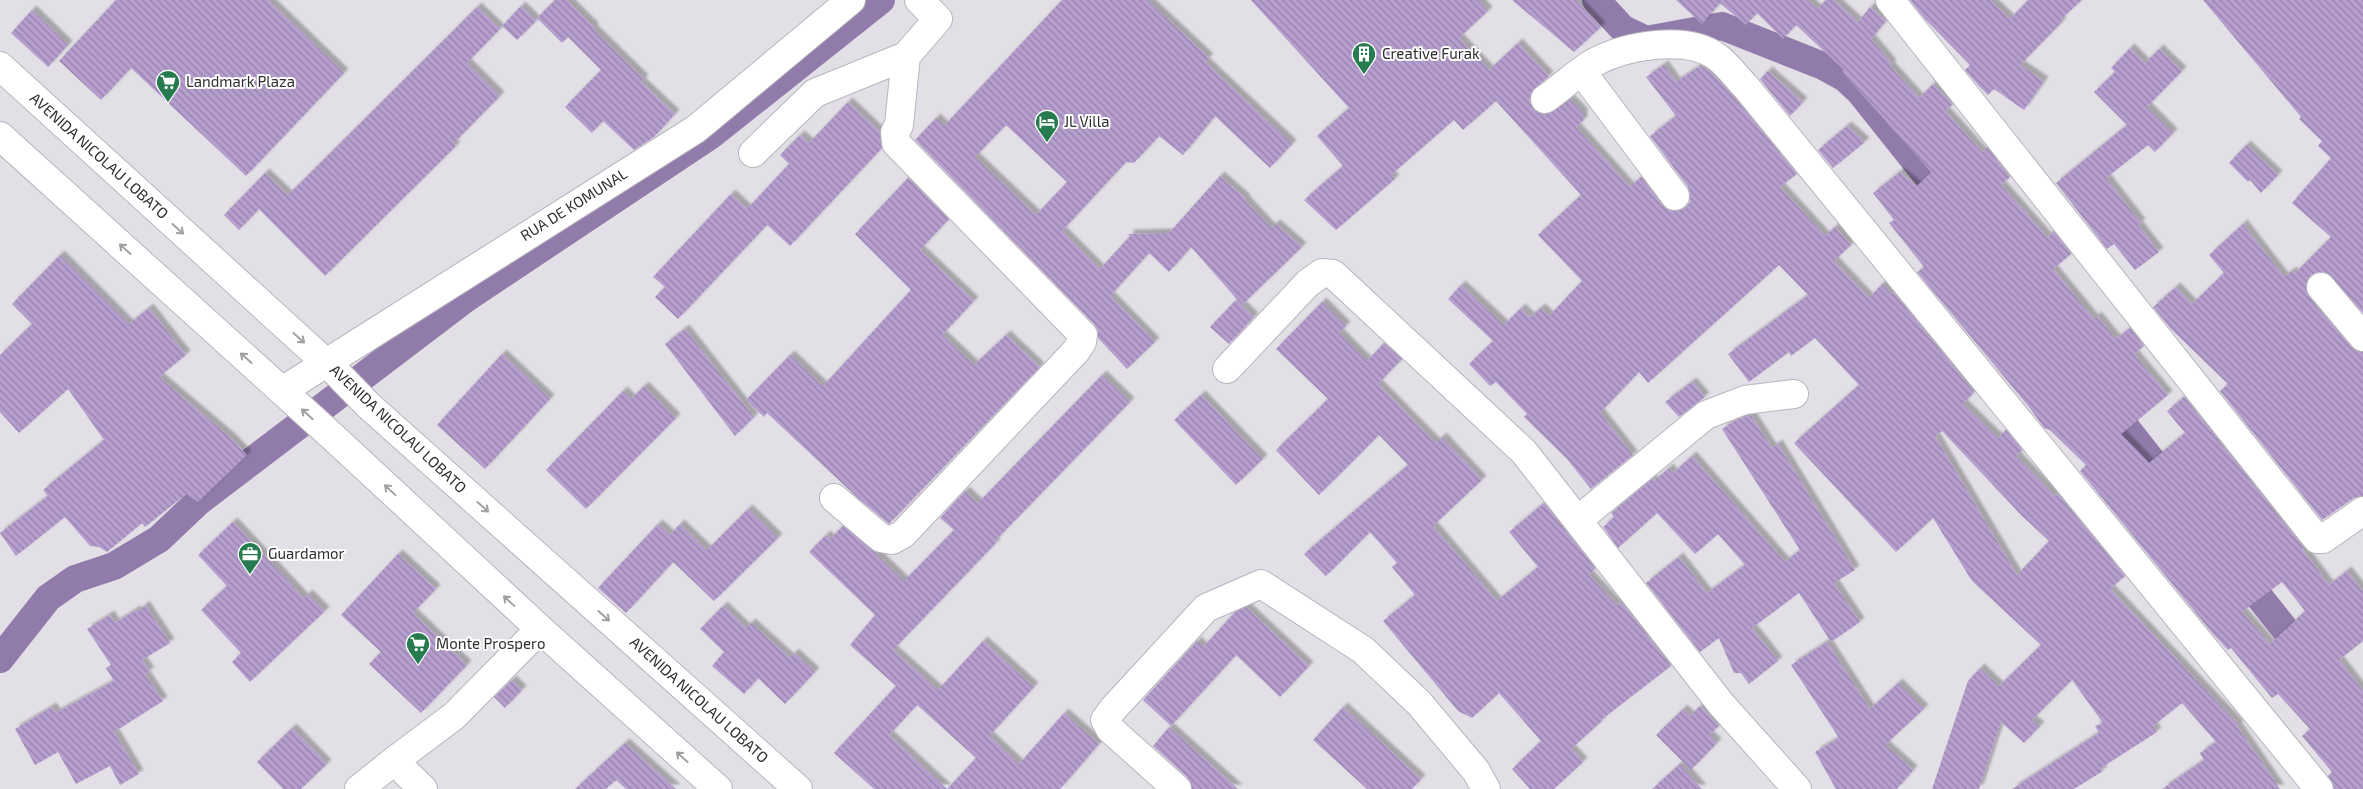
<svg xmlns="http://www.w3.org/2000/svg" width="2363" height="789" viewBox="0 0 2363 789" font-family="'Exo 2',sans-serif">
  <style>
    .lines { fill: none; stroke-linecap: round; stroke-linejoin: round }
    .canal { stroke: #917baa; stroke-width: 28 }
    .building { fill: url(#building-back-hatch); fill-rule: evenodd; filter: url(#shadow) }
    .minor-casing { stroke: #b8b4bd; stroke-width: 30 }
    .major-casing { stroke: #b8b4bd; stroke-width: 30 }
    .minor { stroke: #fff; stroke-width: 28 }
    .major { stroke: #fff; stroke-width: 28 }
    .oneway { stroke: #a1a0a2 }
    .labels { text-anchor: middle; stroke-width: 4; stroke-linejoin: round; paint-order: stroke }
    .poi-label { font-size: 15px; fill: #2e2d30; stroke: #fff; text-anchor: start }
    .street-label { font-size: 15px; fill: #2e2d30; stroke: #fff }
  </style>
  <defs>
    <pattern id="building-back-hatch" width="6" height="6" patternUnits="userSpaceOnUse" patternTransform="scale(1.25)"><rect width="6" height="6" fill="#b69ecf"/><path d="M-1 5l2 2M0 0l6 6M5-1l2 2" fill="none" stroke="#9481a8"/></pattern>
    <filter id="shadow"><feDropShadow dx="4.5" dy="-4.5" stdDeviation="1" flood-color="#0004"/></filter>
  </defs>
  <rect width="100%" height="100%" fill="#e3dfe7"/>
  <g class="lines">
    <g class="canal">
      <polyline points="1596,0 1623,29 1646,40 1722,26 1823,66 1845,78 1860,92 1950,205"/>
      <polyline points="2104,400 2175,490"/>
      <polyline points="2237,569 2308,658"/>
      <polyline points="0,659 48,598 75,579 114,566 159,539 198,502 465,299 711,135 881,0"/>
    </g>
  </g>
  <g class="building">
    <polygon points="116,0 268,0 344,73 246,176 131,68 101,100 59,61"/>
    <polygon points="555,0 567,0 594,27 593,29 644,79 641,82 675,114 654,137 634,150 603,121 592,133 565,107 601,70 568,37 562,43 537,18"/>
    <path d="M1062,0H1147L1209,58L1205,62L1292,144L1270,168L1215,116L1183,155L1159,136L1134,163L1126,162L1062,231L1100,269L1130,236L1128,234L1169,233L1220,176L1246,199L1245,200L1271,228L1276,224L1302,247L1242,305L1191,247L1169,272L1149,253L1110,296L1155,342L1127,369L1098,338V331L1094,324L915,140L936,118L944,126ZM1006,125L1067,182L1036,215L975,157Z"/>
    <path d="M1251,0H1478L1488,11L1459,38L1489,70L1518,43L1549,76L1531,92L1529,100L1533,109L1539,113L1547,114L1570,99L1583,113V121L1576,127L1630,187L1641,177L1662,205L1669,210L1677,211L1685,208L1690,202V194L1688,187L1650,136L1676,116L1646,77L1664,65L1676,82L1700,66L1708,70L1734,97L1797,174L1780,187L1825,236L1835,227L1851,245L1834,261L1869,298L1882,284L1892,294L1893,292L1974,392L1963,404L1998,438L2006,430L2022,450L2016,456L2055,496L2058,494L2125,576L2110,589L2239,725L2237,726L2280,789H2162L2204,760L2200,753L2216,742L2182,703L2153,726L2157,732L2101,768L2103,771L2074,789H2012L2099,733L2095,726L2103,723L2072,680L2032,720L2040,726L2024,743L2001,722L1979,789H1932L1968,681L1980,668L1999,686L2041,645L1972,581L1933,518L1896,552L1794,443L1859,385L1815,338L1791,356L1789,352L1749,382L1728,354L1808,295L1779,265L1648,383L1639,372L1600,413L1633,455L1591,489L1567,459L1524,417L1527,414L1496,382L1490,386L1469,364L1493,341L1448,299L1461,285L1504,325L1521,308L1530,317L1541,308L1549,316L1582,281L1538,235L1581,195L1496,101L1463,130L1454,120L1391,175L1395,179L1336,230L1304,200L1343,166L1317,136L1349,108ZM1942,431L2022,516L2049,541L2017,575L1935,436Z"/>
    <polygon points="1512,0 1576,0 1601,27 1574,52"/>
    <path d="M1676,0H1807L1817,9L1826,0H1834L1858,22L1870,7L1886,21L1871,39L1892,64L1890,66L1919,98L1933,84L1953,104L1945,111L1982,152L1987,147L2010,177L2001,185L2047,237L2054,232L2071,254L2053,269L2094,319L2097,316L2116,339L2130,328L2144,346L2134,354L2168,395L2121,434L2149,463L2185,433L2167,411L2184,397L2304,548L2302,549L2329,585L2347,571L2363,591V641L2339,660L2363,691V789H2334L2328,776L2332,772L2302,736L2310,729L2278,694L2272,698L2231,648L2228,650L2213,634L2080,471L2086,465L2050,430L2044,428L2029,407L1917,272L1924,267L1889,223L1894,220L1873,193L1900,172L1917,186L1931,172L1842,72L1844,70L1796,25L1783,39L1757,13L1746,25L1720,3L1702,24ZM2282,582L2305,611L2270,644L2242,612Z"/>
    <polygon points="1910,0 1990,0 2010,19 2028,0 2082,0 2060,20 2062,22 2020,65 2044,81 2024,110 1994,89 1988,95 1978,85 1965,70 1970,65 1924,18"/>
    <polygon points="2203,0 2363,0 2363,313 2327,273 2319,272 2311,275 2307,281 2306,289 2309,297 2351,347 2363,352 2363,496 2354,498 2322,520 2220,391 2228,384 2172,330 2153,307 2176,287 2192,304 2224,273 2209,255 2243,224 2284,277 2292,271 2294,274 2331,237 2292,203 2331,158 2318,146 2322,141 2299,119 2301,117"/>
    <polygon points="521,6 536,21 517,40 502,26"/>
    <polygon points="477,7 500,29 467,63 500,96 453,144 456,146 325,276 259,209 239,230 224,215 265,173 288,195"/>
    <polygon points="32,10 68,45 48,67 11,33"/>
    <polygon points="2130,48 2145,63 2159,49 2182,71 2147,107 2173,133 2155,152 2148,145 2106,178 2141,223 2138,225 2159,252 2135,270 2114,244 2107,249 2056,183 2127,125 2094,92 2115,72 2111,68"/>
    <polygon points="1768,71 1803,102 1790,116 1760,79"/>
    <polygon points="848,102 880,132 882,148 790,246 767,225 678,319 655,297 665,287 653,277 731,194 747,209 789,164 780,155 800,135 809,143"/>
    <polygon points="1847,126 1865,142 1833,168 1818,150"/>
    <polygon points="2246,145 2278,175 2261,193 2250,180 2248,182 2229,163"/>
    <polygon points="908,178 949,219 920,250 974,301 942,335 974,365 1006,335 1040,367 889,524 860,500 767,413 764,417 746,400 790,355 823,386 911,290 855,234"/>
    <polygon points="60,255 129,324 149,308 186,355 159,377 232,439 247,455 198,502 186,494 145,527 142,523 107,552 99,547 90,546 65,517 16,556 0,533 48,496 43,490 104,440 68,389 19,433 0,412 0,355 32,324 12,304"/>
    <polygon points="1236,300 1254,317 1229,344 1210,327"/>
    <polygon points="1322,302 1346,326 1339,333 1367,361 1384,343 1402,359 1378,384 1436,443 1442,437 1482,480 1433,526 1497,601 1538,567 1509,532 1544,503 1595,568 1589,575 1617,605 1621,602 1671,666 1601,720 1602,721 1571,749 1583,762 1554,789 1530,789 1512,769 1541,741 1499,693 1472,718 1458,711 1383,621 1415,595 1392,567 1397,563 1370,532 1326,576 1304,554 1408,465 1379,435 1319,495 1276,450 1328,399 1276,349"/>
    <polygon points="685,329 754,417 735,436 665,344"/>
    <polygon points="502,354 550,399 485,469 437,425"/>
    <polygon points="1102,375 1130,402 995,541 996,543 893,650 938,690 983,641 1034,687 989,736 1019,764 1064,713 1099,744 1060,789 947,789 976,758 917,705 889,735 947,789 874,789 834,753 896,686 850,645 875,615 809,552 826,535 830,539 843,526 877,553 876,554 904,581 954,530 940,518 965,491 978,503"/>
    <polygon points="1692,382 1705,397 1679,417 1665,402"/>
    <polygon points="644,386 676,418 586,509 546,470 623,391 631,399"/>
    <polygon points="1201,395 1263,459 1236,485 1174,420"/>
    <polygon points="1751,415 1772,448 1778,444 1855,570 1834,583 1860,622 1831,642 1799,593 1752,628 1778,661 1749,684 1741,673 1734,673 1719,638 1700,652 1646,583 1679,557 1707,593 1745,565 1718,534 1695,554 1657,513 1618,548 1603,527 1614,517 1611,513 1652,479 1654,481 1669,468 1673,473 1692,456 1785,562 1800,550 1722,429 1736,420"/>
    <polygon points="748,509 778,538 714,601 673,562 626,613 598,588 658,524 670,535 680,524 707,550"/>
    <polygon points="233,522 304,598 308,594 325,611 250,682 232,662 241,653 201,610 227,586 198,555"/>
    <polygon points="398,554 436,589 413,613 467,665 421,713 369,664 381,652 341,615"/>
    <polygon points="145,605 170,643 142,660 150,672 145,674 163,701 114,732 139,774 120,785 110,766 76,784 58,752 35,765 15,729 52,707 56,713 114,681 106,668 111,665 87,629 110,615 115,623 136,610 138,612"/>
    <polygon points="723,606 746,628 751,623 790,658 794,653 815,672 785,704 758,678 744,694 712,666 724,652 700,629"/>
    <polygon points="1246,607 1309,666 1280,697 1236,655 1171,726 1143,700 1197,641 1203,647 1235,612"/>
    <polygon points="1827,642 1870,709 1898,683 1924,709 1885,745 1913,770 1897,789 1836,789 1815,752 1839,738 1791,665"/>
    <polygon points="512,680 522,690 505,708 494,697"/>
    <polygon points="1700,706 1719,726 1709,735 1717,743 1691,770 1656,735 1683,709 1690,716"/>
    <polygon points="1343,707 1421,779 1412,789 1367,789 1313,740"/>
    <polygon points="1169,727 1238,789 1192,789 1187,777 1153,746"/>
    <polygon points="292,728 327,764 301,789 283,789 257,762"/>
    <polygon points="625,743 676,789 626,789 616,780 606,789 575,789"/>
    <polygon points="1680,764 1702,789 1652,789"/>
  </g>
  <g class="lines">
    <g class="minor-casing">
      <g id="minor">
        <polyline points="1890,0 2313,534 2317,539 2323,539 2363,511"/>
        <polyline points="1582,72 1675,196"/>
        <path d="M1545,99C1561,88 1577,72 1595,62C1625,46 1687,34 1717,57C1728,65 1737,78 1746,87L2319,789"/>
        <polyline points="753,153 815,93 906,56"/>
        <polyline points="2321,287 2363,337"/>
        <polyline points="1227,369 1308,283 1322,273 1333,274 1524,452 1721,704 1797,789"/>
        <polyline points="282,391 696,129 851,0"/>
        <polyline points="834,498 881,538 892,540 903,534 1076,351 1082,342 1083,335 896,143 895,132 899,125 906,56 938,19 919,0"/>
        <polyline points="1578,520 1706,415 1745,400 1794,394"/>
        <polyline points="394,761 423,789"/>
        <polyline points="359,789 394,761 454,716 540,629"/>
        <polyline points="1177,789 1110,729 1105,720 1113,709 1206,608 1261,584 1363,650 1419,703 1476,771 1486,789"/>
      </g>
    </g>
    <g class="major-casing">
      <g id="major">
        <polyline points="0,66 335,371 368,405 798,789"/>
        <polyline points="0,136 333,437 540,629 718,789"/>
      </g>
    </g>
    <use href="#minor" class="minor"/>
    <use href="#major" class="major"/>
  </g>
  <defs><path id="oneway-shaft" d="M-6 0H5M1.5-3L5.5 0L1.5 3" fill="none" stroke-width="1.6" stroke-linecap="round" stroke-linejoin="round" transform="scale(1.25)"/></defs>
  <g class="oneway">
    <use href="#oneway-shaft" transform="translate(178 229) rotate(42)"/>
    <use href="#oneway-shaft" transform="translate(125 249) rotate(-138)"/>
    <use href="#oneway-shaft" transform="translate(299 338) rotate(42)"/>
    <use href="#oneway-shaft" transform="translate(246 358) rotate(-138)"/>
    <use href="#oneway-shaft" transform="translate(307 414) rotate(-138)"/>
    <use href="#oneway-shaft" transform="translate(390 490) rotate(-137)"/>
    <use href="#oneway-shaft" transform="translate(483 507) rotate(42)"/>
    <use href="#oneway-shaft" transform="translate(509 601) rotate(-137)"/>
    <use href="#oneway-shaft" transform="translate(604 616) rotate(42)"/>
    <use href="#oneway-shaft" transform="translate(682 757) rotate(-138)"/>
  </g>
  <defs>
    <g id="building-pin" transform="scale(1.25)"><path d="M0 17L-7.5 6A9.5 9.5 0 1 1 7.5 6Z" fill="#267c4f" stroke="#fff"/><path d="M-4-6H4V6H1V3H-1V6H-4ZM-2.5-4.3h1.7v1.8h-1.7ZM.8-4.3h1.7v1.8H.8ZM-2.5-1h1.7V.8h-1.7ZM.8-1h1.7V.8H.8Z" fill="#fff"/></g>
    <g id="supermarket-pin" transform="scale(1.25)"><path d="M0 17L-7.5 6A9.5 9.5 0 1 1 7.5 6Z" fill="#267c4f" stroke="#fff"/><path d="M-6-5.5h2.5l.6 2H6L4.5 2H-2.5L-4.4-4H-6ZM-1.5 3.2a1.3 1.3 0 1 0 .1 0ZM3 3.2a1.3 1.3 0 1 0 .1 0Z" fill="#fff"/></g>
    <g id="hotel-pin" transform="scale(1.25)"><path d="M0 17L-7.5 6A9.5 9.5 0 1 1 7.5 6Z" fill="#267c4f" stroke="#fff"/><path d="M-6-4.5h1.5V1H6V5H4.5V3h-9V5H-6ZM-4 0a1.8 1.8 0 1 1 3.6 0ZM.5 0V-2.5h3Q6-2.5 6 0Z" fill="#fff"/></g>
    <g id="office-pin" transform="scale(1.25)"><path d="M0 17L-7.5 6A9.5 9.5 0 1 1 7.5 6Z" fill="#267c4f" stroke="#fff"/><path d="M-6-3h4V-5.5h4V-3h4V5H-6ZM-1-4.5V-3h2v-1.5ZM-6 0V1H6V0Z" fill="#fff"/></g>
  </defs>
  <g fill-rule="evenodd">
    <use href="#building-pin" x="1364" y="54"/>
    <use href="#supermarket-pin" x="168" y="82"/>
    <use href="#hotel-pin" x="1047" y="122"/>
    <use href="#office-pin" x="250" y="554"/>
    <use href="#supermarket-pin" x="418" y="644"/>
  </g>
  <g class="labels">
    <g class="poi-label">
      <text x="1382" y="59">Creative Furak</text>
      <text x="186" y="87">Landmark Plaza</text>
      <text x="1064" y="127">JL Villa</text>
      <text x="268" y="559">Guardamor</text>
      <text x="436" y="649">Monte Prospero</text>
    </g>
    <g class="street-label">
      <text transform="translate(99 156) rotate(42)" y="5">AVENIDA NICOLAU LOBATO</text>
      <text transform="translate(574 205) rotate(-32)" y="5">RUA DE KOMUNAL</text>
      <text transform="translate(398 429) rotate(43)" y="5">AVENIDA NICOLAU LOBATO</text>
      <text transform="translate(699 700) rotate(42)" y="5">AVENIDA NICOLAU LOBATO</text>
    </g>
  </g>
</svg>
